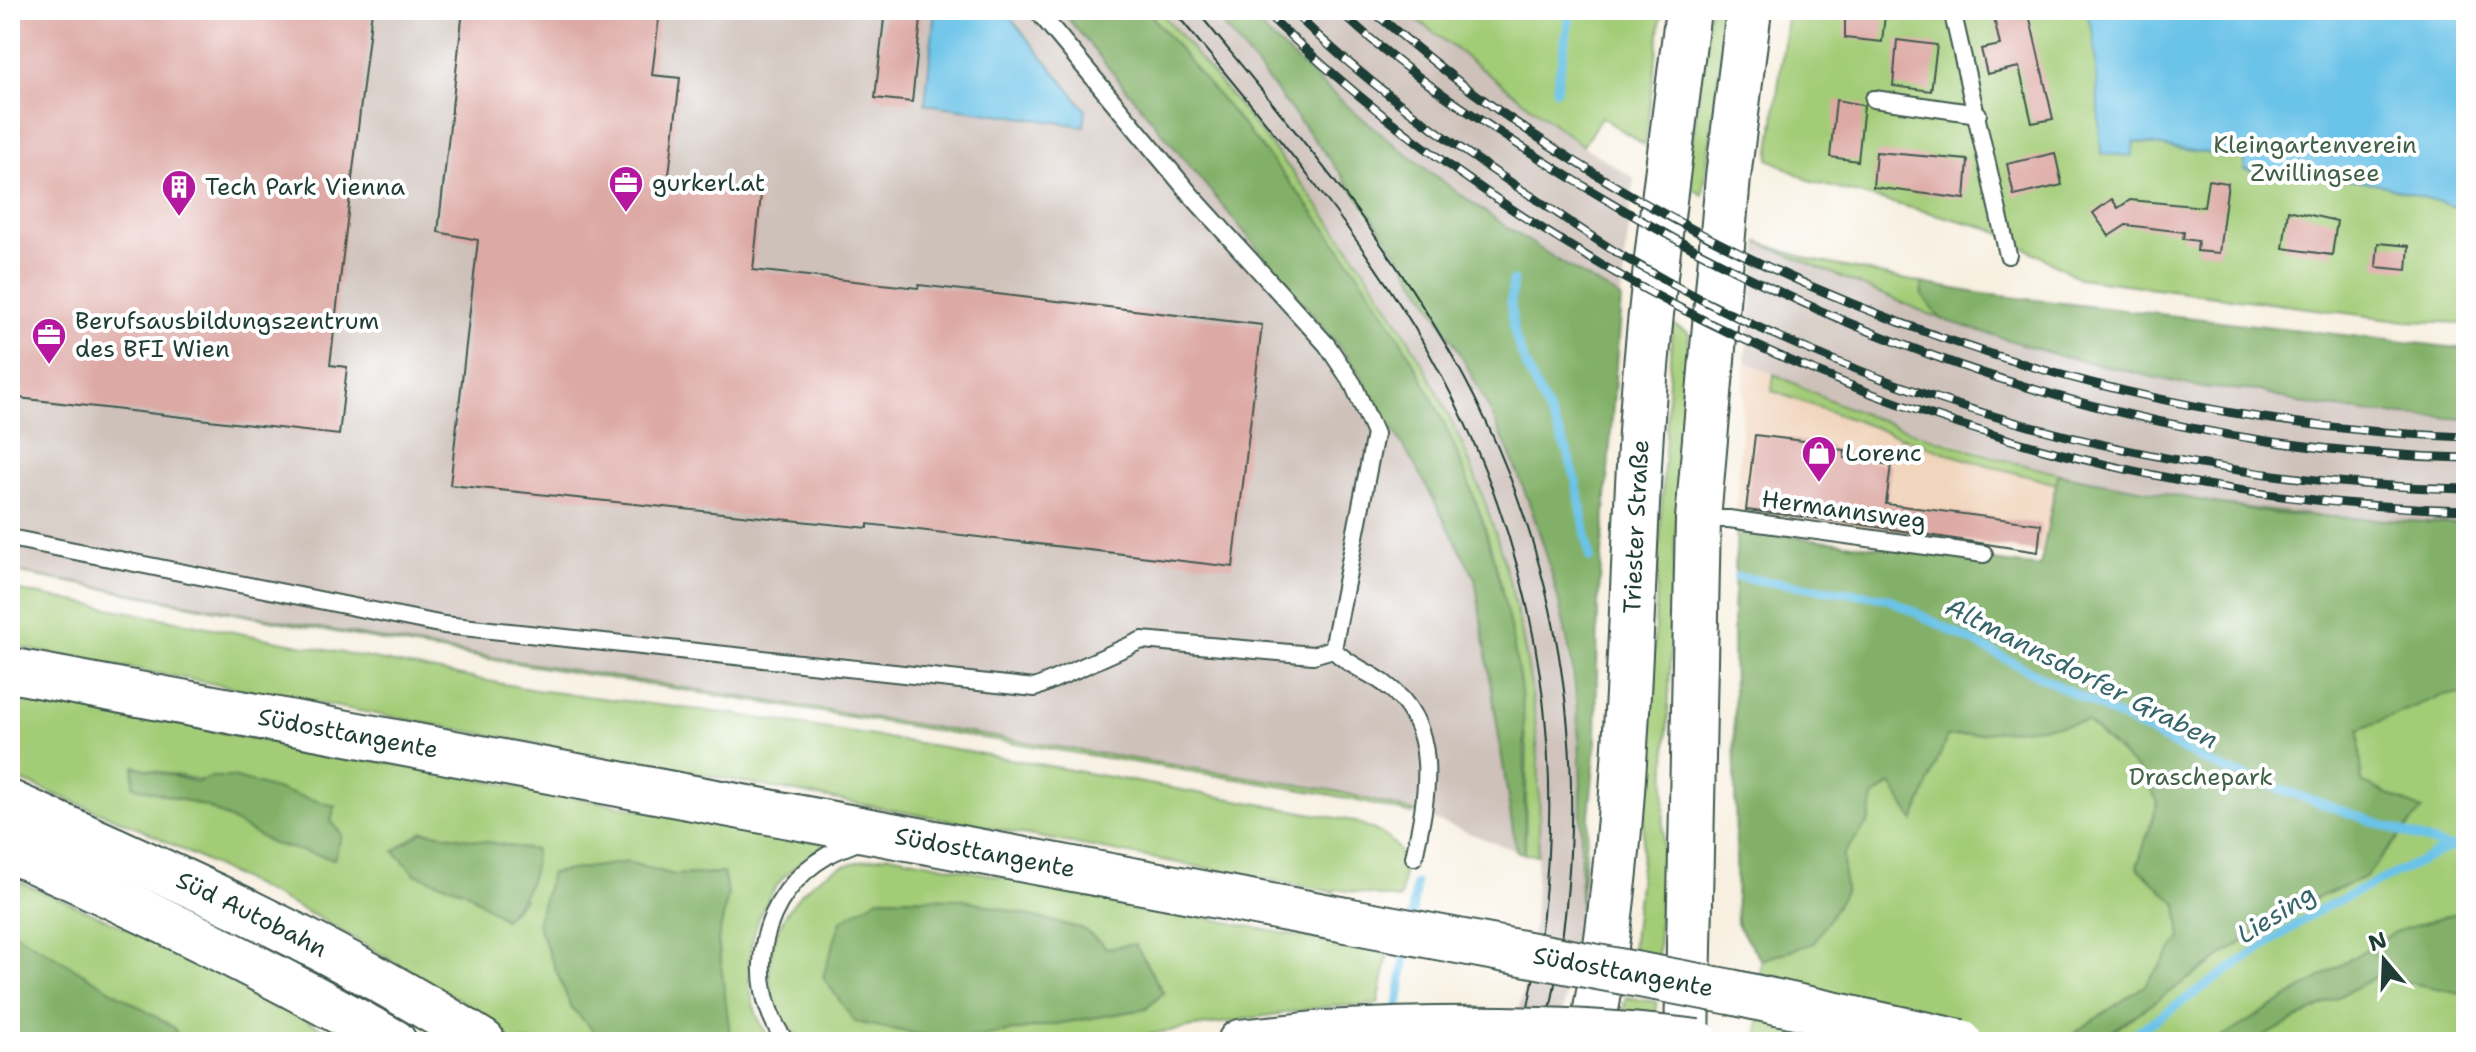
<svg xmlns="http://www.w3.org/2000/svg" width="2476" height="1052" viewBox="0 0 2476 1052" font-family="'Shantell Sans',sans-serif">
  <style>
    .built { fill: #f1d5bd }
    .industrial { fill: #cec1ba }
    .green { fill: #a3cc77; stroke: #618456; stroke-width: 2; fill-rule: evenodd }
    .forest { fill: #82b068; stroke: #50764e; stroke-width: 2 }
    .water { fill: #6ac3e8; stroke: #44808e; stroke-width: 2 }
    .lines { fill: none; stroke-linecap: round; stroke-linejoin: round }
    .stream { stroke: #6ac3e8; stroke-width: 9 }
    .building { fill: #dda9a4 }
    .service-casing { stroke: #3f584e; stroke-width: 20 }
    .primary-casing { stroke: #3f584e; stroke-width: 48 }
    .motorway-casing { stroke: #3f584e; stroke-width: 48 }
    .service { stroke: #fff; stroke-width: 16 }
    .primary { stroke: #fff; stroke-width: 44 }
    .motorway { stroke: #fff; stroke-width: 44 }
    .tram { stroke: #1f3d34; stroke-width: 2 }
    .rail-casing { stroke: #1f3d34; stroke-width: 9 }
    .rail { stroke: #fff; stroke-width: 6; stroke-dasharray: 18; stroke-linecap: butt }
    .motorway-bridge-casing { stroke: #3f584e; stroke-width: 48; stroke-linecap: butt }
    .motorway-bridge { stroke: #fff; stroke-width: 44 }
    .labels { text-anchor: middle; stroke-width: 8; stroke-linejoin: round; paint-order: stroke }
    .park-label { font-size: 24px; fill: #406145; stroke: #fff }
    .poi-label { font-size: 24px; fill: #1f3d34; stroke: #fff; text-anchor: start }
    .street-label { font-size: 24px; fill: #1f3d34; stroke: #fff }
    .water-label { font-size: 26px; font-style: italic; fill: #36656a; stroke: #fff }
  </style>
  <rect width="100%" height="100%" fill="#fff"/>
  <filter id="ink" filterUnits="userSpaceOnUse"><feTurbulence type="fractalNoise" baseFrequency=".0125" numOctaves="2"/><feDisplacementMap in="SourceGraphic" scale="16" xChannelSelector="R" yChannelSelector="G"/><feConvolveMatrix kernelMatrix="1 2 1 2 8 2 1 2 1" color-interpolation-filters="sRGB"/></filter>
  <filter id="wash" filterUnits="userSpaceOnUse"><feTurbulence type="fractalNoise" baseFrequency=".006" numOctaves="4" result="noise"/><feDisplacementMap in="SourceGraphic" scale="32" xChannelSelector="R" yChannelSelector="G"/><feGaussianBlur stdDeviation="1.8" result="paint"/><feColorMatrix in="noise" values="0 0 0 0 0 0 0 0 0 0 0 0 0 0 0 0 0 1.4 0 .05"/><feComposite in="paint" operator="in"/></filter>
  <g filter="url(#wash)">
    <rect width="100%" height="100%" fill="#f7efdf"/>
    <polygon class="built" points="1745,361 1774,374 1772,391 1818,409 1955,456 2056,484 2043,553 1736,512"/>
    <g class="industrial">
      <polygon points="10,10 1061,10 1354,365 1420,474 1475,578 1516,851 1403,808 1336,791 409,644 10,571"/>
      <polygon points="1159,10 1211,10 1301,122 1435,308 1483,392 1518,468 1543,541 1562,614 1580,742 1580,910 1558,1042 1510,1042 1522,998 1534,922 1541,784 1526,655 1516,605 1466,456 1414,349 1379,292 1318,207"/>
      <polygon points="1243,10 1404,10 1583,146 1634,178 1621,298 1533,247 1432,174 1354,112"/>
      <polygon points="1758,242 1941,319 2057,355 2197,387 2260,391 2299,403 2372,413 2466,419 2466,524 2275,514 2148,492 2058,474 1872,418 1745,361"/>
    </g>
    <g class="green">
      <path d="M1147,10H1159C1242,111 1331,211 1399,323C1495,481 1549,669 1538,855L1525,854L1527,749L1501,584L1483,520L1448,431L1410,356L1344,256Z"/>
      <polygon points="1404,10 1662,10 1645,145 1601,117 1583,146"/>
      <polygon points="1709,10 1727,10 1703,195 1687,186"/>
      <polygon points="1788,10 2466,10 2466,323 2406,321 2079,278 1992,229 1812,182 1769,159"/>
      <polygon points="1758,242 1812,260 1922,283 1923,296 1941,319"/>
      <polygon points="1672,324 1689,333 1675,548 1658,956 1632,951 1642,854"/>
      <path d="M1774,374C1807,389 1840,406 1874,418C2064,488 2265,520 2466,524V1042H1758L1761,960L1737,924L1733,617L1737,530L2040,567L2056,484L1955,456L1772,391Z"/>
      <polygon points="10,571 409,644 1336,791 1416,812 1412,814 1332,795 1200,773 414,647"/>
      <path d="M10,589L535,690L733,714L949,748L1353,821C1398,838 1410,850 1400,899L1335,889L1334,892L10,646Z"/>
      <path d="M10,693L822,843V848C808,857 793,867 782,879C745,922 735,997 773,1042H731L730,1038L718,941L728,894L723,873L674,875L627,862L571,1007L604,1042H458L477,1010L317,917L141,829L10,776ZM134,767L335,806L331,821L273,844L208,807L133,786ZM465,891L524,899L504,919Z"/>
      <path d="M890,855L1388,954L1378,1004L1323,1007L1099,1042H806C740,997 771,898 835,869C851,862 872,859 890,855ZM879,898L962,899L1083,929L1107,948L1135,945L1163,992L1146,1009L953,1041Z"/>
      <path d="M10,878C126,924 237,981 346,1042H182L172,1027L10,930Z"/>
      <polygon points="1626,997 1657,1002 1656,1019 1622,1016"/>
    </g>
    <g class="forest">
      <path d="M1061,10H1147C1235,119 1344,235 1411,358C1468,460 1503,569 1520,684C1528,742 1523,797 1525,854L1516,851L1475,578L1420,474L1354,365Z"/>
      <path d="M1211,10H1243C1356,122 1483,219 1621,298L1598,606L1596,744L1580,910C1581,827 1584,745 1571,662C1527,397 1375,213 1211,10Z"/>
      <polygon points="1922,283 1983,294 2466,349 2466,419 2372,413 2299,403 2260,391 2197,387 2057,355 1941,319 1923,296"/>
      <polygon points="2058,474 2275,514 2466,524 2466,694 2442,695 2359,730 2362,782 2422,810 2365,877 2288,911 2096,1042 2074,1042 2067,1038 2144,986 2181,938 2177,904 2137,867 2158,802 2141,773 2087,722 1947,737 1914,821 1891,784 1873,797 1869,821 1843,855 1845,892 1814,943 1761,960 1737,924 1733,617 1737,530 2040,567"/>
      <polygon points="134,766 197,782 210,777 233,777 335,806 331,821 342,835 334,859 273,844 208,807 133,786"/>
      <path d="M423,831L535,850C536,879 523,899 504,919L465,891L416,875L394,851Z"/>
      <polygon points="627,862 674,875 723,873 728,894 718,941 731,1042 604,1042 571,1007 537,924 551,873"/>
      <polygon points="879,898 962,899 1083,929 1107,948 1135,944 1163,993 1146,1009 953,1041 855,1022 823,977 841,921"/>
      <polygon points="2466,910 2466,994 2377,976 2254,1042 2214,1042 2395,932"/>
      <polygon points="10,930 173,1027 182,1042 10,1042"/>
    </g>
    <g class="water">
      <polygon points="935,10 1004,10 1086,110 1084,126 925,104"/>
      <polygon points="2086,10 2466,10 2466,210 2375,183 2244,170 2245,159 2134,142 2132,156 2101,154 2094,37"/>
    </g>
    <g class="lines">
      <g class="stream">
        <polyline points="1556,90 1571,10"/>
        <path d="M1513,281C1501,344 1544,393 1566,449C1579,482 1583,523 1590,558"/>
        <polyline points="1737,577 1887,598 2215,766 2448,848"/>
        <polyline points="1411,920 1416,884"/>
        <polyline points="1396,1019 1407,943"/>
        <polyline points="2122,1042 2315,912 2448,848 2466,844"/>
      </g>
    </g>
    <g id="blocks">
      <g class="building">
        <polygon points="10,10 372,10 330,365 347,367 339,435 10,397"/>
        <polygon points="463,10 660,10 652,75 680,78 668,184 761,194 753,270 918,288 919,285 1262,325 1233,567 868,524 868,528 450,485 478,240 438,232"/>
        <polygon points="885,10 922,10 912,102 875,98"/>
        <polygon points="1849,10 1885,15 1882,42 1845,38 1845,13"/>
        <polygon points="2003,10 2028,10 2053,119 2032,123 2019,67 1987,74 1981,49 2000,45 1994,18 2004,16"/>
        <polygon points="1897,40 1937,45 1931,91 1893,86"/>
        <polygon points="1836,100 1864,105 1858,161 1830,157"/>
        <polygon points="1876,152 1968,160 1965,199 1873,187"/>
        <polygon points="2055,153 2062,185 2014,196 2007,164"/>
        <polygon points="2208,180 2228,183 2219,253 2197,251 2198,241 2183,239 2184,232 2126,225 2109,236 2093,213 2112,199 2118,208 2130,200 2204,207"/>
        <polygon points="2288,210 2337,221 2332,255 2283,248"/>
        <polygon points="2378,243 2409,246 2407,270 2376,267"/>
        <polygon points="1755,435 1827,444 1832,449 1845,450 1844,458 1891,465 1886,504 2041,524 2038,552 1852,523 1746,510"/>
      </g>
    </g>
  </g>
  <g filter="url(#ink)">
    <use href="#blocks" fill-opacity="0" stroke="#3f584e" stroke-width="2"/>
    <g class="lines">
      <g class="service-casing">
        <g id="service">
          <polyline points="1952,10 2008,255"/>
          <polyline points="1874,99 1978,114"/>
          <polyline points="1699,519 1729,519 1984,554"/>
          <polyline points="10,538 444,625 1035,688 1142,640 1313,655 1333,649 1375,434 1353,384 1327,345 1191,195 1037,10"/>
          <path d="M1333,649C1347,665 1368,671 1385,684C1443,726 1427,797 1414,857"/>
          <path d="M786,1042C741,980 761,893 828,855C839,849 851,845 863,840"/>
        </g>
      </g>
      <g class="primary-casing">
        <g id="primary">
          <path id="s1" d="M1590,1042C1630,839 1628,638 1641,432C1650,291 1671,150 1688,10"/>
          <polyline points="1687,1042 1698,519 1728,177 1749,10"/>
        </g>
      </g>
      <g class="motorway-casing">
        <g id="motorway">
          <path id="s2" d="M10,670L1346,920"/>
          <path id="s3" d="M10,803C172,875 334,946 483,1042"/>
          <path d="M10,850C142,908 269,971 394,1042"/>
          <polyline points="1240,1042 1325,1033"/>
        </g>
      </g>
      <use href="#service" class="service"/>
      <use href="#primary" class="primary"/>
      <use href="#motorway" class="motorway"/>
      <g class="tram">
        <path d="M1173,10C1257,112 1345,214 1414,327C1547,548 1581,793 1520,1042"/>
        <path d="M1196,10C1281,114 1370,217 1439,333C1571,553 1601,794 1543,1042"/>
      </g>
      <g class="rail-casing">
        <g id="rail">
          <path d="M1263,10C1585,319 2019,500 2466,510"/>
          <path d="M1291,10C1361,79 1441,136 1522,190C1557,212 1590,237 1626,258C1876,405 2177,484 2466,489"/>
          <path d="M1339,10C1400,69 1473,116 1544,161C1821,340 2134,450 2466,458"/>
          <path d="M1371,10C1404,37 1436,65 1470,90C1758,301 2109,424 2466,437"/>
        </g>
      </g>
      <use href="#rail" class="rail"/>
      <g class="motorway-bridge-casing">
        <g id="motorway-bridge">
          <path id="s4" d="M1346,920L1731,992L1960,1042"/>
          <path d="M1325,1033C1450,1026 1573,1026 1697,1042"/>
        </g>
      </g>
      <use href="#motorway-bridge" class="motorway-bridge"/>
    </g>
  </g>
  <defs>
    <g id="office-pin" transform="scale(1.8)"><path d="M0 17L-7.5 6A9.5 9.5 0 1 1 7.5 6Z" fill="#b5179e" stroke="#fff"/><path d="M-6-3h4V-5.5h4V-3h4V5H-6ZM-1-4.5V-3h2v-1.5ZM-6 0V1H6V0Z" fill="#fff"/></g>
    <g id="building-pin" transform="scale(1.8)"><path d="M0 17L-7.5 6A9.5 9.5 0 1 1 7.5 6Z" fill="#b5179e" stroke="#fff"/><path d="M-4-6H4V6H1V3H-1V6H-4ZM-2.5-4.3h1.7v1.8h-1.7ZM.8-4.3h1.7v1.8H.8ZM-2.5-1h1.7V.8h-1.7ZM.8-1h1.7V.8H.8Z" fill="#fff"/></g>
    <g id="shop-pin" transform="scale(1.8)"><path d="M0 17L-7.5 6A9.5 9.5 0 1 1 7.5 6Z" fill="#b5179e" stroke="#fff"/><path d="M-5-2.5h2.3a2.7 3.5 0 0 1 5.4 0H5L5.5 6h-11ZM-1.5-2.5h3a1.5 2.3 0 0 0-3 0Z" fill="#fff"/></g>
  </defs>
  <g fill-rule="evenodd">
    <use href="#office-pin" x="626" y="183"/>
    <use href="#building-pin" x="179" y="187"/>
    <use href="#office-pin" x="49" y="335"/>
    <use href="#shop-pin" x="1819" y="453"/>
  </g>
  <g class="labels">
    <g class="park-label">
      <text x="2315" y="153">Kleingartenverein<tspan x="2315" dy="28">Zwillingsee</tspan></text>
      <text x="2201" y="785">Draschepark</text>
    </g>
    <g class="poi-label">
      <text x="652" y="191">gurkerl.at</text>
      <text x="205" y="195">Tech Park Vienna</text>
      <text x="75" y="329">Berufsausbildungszentrum<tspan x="75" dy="28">des BFI Wien</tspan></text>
      <text x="1845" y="461">Lorenc</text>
    </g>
    <g class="street-label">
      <text transform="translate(1844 510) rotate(8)" y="8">Hermannsweg</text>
      <text dy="8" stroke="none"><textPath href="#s1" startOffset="518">Triester Straße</textPath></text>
      <text dy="8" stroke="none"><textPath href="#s2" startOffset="344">Südosttangente</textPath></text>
      <text dy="8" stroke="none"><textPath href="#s2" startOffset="992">Südosttangente</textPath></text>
      <text dy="8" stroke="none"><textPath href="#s3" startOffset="266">Süd Autobahn</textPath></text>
      <text dy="8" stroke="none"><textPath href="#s4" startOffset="282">Südosttangente</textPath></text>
    </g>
    <g class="water-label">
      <text transform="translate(2082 673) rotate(27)" y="9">Altmannsdorfer Graben</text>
      <text transform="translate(2276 914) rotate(-32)" y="9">Liesing</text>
    </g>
  </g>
  <rect width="2476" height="1052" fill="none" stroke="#fff" stroke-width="40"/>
  <g transform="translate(2384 960) rotate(341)" stroke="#ffffff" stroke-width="6" paint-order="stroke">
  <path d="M0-6L14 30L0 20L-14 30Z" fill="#1f3d34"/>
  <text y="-12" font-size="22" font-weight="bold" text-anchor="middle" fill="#1f3d34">N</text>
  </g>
</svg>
